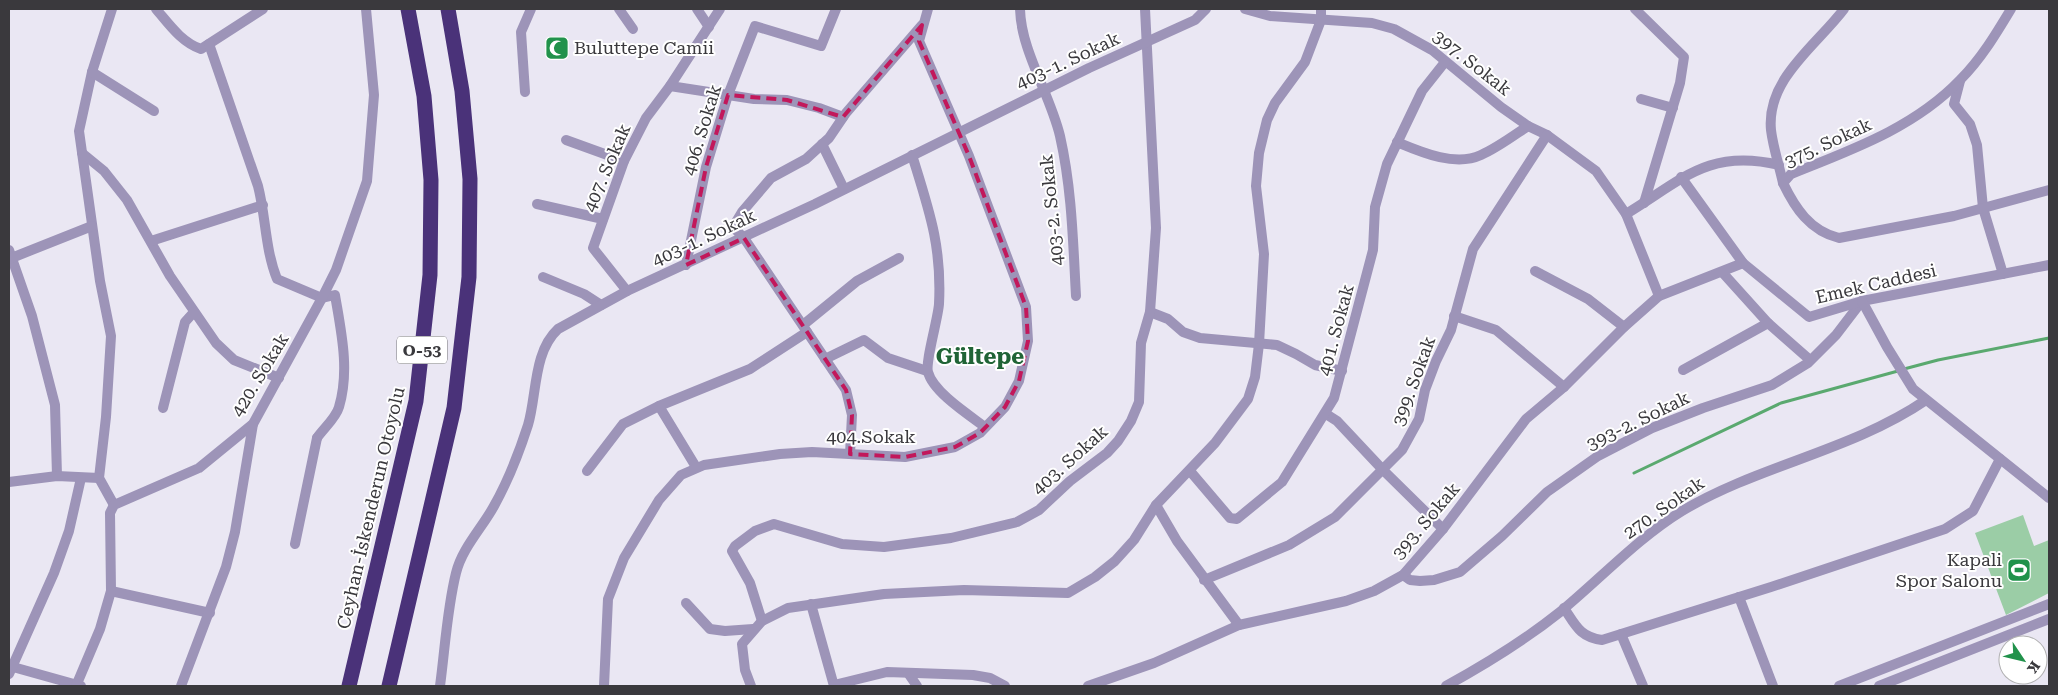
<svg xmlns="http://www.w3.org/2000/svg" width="2058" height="695" viewBox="0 0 2058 695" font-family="'Roboto Serif',serif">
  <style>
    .green { fill: #9bcda6 }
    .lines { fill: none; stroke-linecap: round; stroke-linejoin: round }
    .stream { stroke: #5aa96f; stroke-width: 3 }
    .minor { stroke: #9d94b8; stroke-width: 10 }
    .tertiary { stroke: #9d94b8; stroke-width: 10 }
    .motorway { stroke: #4a3279; stroke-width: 15 }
    .marked { fill: none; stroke: #c2185b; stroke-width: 4; stroke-dasharray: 10 6; stroke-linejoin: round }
    .labels { text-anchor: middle; stroke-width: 4; stroke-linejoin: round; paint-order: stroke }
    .shield { fill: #fff; stroke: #757477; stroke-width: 1 }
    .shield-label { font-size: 16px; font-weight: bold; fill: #3a393d }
    .poi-label { font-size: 18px; fill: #3a393d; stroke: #fff; text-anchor: start }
    .street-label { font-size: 18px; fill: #3a393d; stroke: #fff }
    .district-label { font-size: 22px; font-weight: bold; fill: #206436; stroke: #fff }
  </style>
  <rect width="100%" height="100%" fill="#eae7f3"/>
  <polygon class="green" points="2023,515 2034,546 2049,540 2049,593 2006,615 1975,533"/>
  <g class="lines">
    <g class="stream">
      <polyline points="1904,369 1938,360 2049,338"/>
      <polyline points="1634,473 1781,403 1898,371"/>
    </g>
    <g class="minor">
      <polyline points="112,9 92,72 79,131 100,281 111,336 106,417 99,478 114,505"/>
      <path d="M156,9C169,24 181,42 201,49L263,9"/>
      <polyline points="619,9 633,29"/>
      <polyline points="697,9 709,27"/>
      <path d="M1020,9C1021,51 1050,94 1060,136C1072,189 1073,242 1076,296"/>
      <polyline points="1245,9 1270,16 1372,23 1394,29 1432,50 1501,107 1528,126 1547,135 1596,171 1626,214 1659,296"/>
      <polyline points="1635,9 1684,57 1680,83 1644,203"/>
      <path d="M209,44L258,186C266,217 265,249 277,279L322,298L335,295C341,331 350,370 339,407C336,418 323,429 317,438"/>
      <polyline points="92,72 154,111"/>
      <polyline points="1960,81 1954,104 1970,124 1977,145 1983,208 2003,274"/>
      <polyline points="670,86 754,99 787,100 819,108 843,117"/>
      <polyline points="525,92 521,32 531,9"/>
      <polyline points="1641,99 1673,108"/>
      <polyline points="566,140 624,161"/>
      <path d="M1397,142C1421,152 1455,167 1481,155C1497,148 1513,136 1528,126"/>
      <polyline points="822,144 844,189"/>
      <polyline points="82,153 104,171 127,200 170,276 216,343 234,360 279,378"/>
      <path d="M912,155C929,210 942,246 939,304C938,319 925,362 928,372C933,392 969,415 985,427"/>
      <path d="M1783,183C1779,165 1773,147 1771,130C1766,79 1817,45 1844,9"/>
      <polyline points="537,204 603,219"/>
      <path d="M1626,214C1681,181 1708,148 1779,165"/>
      <polyline points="151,241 263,205"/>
      <polyline points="9,250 32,316 55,405 57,476"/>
      <polyline points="9,259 92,226"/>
      <polyline points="686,265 706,167 728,95 755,26 821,46 836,9"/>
      <polyline points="1535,271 1588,299 1624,327"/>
      <polyline points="1722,272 1768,323 1810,360"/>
      <polyline points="543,277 584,294 601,305"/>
      <polyline points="627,291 593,248 624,161 646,118 670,86 720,9"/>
      <polyline points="1150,312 1168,319 1183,332 1200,338 1277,345 1296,354 1315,365 1342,371"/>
      <polyline points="1454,316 1496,330 1564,387"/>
      <polyline points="803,325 857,281 899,258"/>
      <polyline points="825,359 864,340 888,358 927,371"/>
      <polyline points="1683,370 1768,323"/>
      <polyline points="659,406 696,467"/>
      <polyline points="163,408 185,322 194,312"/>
      <polyline points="1326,414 1337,421 1383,470 1443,529"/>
      <polyline points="850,454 852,415 846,390 744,238 733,227 742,212 771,178 806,159 829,138 846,113 922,25"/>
      <polyline points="587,471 623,424 659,406 750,369 807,332"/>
      <polyline points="1190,471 1230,518 1237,519 1282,482 1334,398 1373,250 1375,207 1387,164 1422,91 1445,62"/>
      <polyline points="9,482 57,476 99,478"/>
      <polyline points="1156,505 1177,541 1239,625"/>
      <polyline points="1403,575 1410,580 1420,581 1434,580 1460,572 1502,536 1547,492 1598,456 1652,428 1703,408 1772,385 1808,363 1836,335 1862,301"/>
      <polyline points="1204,580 1289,545 1335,517 1402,450 1419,419 1425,390 1436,361 1451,330 1473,249 1547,135"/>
      <polyline points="111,591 210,613"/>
      <polyline points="1739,597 1773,686"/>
      <polyline points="686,603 710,629 725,631 753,629"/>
      <polyline points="811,604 834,686"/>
      <path d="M1564,608C1576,626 1580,637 1602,640L1771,587L1945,529L1973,511L2000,459"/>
      <polyline points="762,621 750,583 732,551 735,546 755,531 774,524 842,544 884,547 951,538 1017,522 1039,510 1070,481 1107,453 1118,441 1131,421 1139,402 1141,343 1150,312 1156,228 1145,9"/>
      <polyline points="1621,634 1643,686"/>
      <polyline points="13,667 81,686"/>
      <polyline points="908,673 917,686"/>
      <polyline points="9,674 54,573 69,531 81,478"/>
      <polyline points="834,685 887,672 973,675 990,678 1005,686"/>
      <polyline points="76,686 100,629 111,591 110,513 114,505 199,468 253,424 322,298 336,270 367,181 374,95 366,9"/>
      <polyline points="181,686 226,567 235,532 253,424"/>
      <path d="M440,686C445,649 447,609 456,573C462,548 482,528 494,506C508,481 519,453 528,425C537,395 533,352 558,329L627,291L815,204L1089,68L1195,20L1206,9"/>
    </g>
    <g class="tertiary">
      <path d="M2011,9C1996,34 1981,59 1960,80C1914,128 1851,150 1791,174L1783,183C1795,208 1810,231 1839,238L1954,216L2049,190"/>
      <polyline points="1681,177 1743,263 1809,317 1862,301 2049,265"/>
      <polyline points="1862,301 1887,347 1913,389 2049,498"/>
      <polyline points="295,544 317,438"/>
      <polyline points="604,686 608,599 624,558 659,500 681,475 704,465 780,454 812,452 905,457 955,447 980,433 1005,407 1019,381 1028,341 1026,307 969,156 919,41 928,9"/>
      <polyline points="751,686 745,670 742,644 762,621 788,608 884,594 964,590 1068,593 1095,577 1115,561 1134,540 1156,505 1215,443 1248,399 1255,377 1259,344 1264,254 1256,186 1259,153 1267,120 1275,103 1305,62 1321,20 1321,9"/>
      <polyline points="1088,686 1154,663 1239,625 1346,601 1374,591 1403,575 1443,529 1526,419 1564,387 1624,327 1659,296 1743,263"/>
      <path d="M1446,686C1486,664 1525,640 1560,612C1600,579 1638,538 1682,511C1759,465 1851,451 1926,400"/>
      <polyline points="1839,686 2049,604"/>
      <polyline points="1879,686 2049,619"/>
    </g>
    <g class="motorway">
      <polyline points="349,686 416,401 430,275 431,180 424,96 408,9"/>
      <polyline points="389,686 454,408 469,277 470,179 462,91 448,9"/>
    </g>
  </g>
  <path class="marked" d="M922,25L919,41L969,156L1026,307L1028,341L1019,381L1005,407L980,433L955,447L905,457L850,454L852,415L846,390L744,238L686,265L706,167L728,95L787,100L843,117Z"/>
  <defs>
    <g id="mosque-square" transform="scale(1.25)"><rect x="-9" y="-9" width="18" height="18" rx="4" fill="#21924b" stroke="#fff"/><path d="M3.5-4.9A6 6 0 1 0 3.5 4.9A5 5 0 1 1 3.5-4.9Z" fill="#fff"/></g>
    <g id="stadium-square" transform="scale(1.25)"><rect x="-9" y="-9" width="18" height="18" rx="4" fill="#21924b" stroke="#fff"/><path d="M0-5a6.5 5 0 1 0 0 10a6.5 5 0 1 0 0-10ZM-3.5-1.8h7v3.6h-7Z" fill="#fff"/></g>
  </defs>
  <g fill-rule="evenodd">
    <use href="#mosque-square" x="557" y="48"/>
    <use href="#stadium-square" x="2019" y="570"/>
  </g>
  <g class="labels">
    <rect class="shield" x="397" y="336.5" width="50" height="27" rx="4"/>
    <g class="shield-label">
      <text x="422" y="356">O-53</text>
    </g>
    <g class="poi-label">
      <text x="574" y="54">Buluttepe Camii</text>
      <text x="2002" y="566" text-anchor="end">Kapali<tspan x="2002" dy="21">Spor Salonu</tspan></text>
    </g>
    <g class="street-label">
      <text transform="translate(1068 61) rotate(-25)" y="6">403-1. Sokak</text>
      <text transform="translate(1472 63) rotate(38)" y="6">397. Sokak</text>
      <text transform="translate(702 130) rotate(-73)" y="6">406. Sokak</text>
      <text transform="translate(1828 143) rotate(-25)" y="6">375. Sokak</text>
      <text transform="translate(607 168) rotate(-67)" y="6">407. Sokak</text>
      <text transform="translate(1052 210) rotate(-96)" y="6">403-2. Sokak</text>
      <text transform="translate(704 238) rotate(-25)" y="6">403-1. Sokak</text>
      <text transform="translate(1876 284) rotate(-13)" y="6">Emek Caddesi</text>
      <text transform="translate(1336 330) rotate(-75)" y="6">401. Sokak</text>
      <text transform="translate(260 375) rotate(-59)" y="6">420. Sokak</text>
      <text transform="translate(1414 381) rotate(-70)" y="6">399. Sokak</text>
      <text transform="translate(1638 421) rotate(-26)" y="6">393-2. Sokak</text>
      <text x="871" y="443">404.Sokak</text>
      <text transform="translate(1070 460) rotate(-42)" y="6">403. Sokak</text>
      <text transform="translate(371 508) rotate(-77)" y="6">Ceyhan-İskenderun Otoyolu</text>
      <text transform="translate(1664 508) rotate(-35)" y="6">270. Sokak</text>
      <text transform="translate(1426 521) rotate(-50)" y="6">393. Sokak</text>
    </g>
    <g class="district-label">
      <text x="980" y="364">Gültepe</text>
    </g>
  </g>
  <rect width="2058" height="695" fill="none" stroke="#3a393d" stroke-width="20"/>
  <g transform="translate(2023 660) rotate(125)"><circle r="24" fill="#ffffff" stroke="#b0b0b1"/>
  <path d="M0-4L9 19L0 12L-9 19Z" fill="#21924b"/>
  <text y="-8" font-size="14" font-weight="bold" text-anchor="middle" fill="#3a393d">K</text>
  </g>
</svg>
